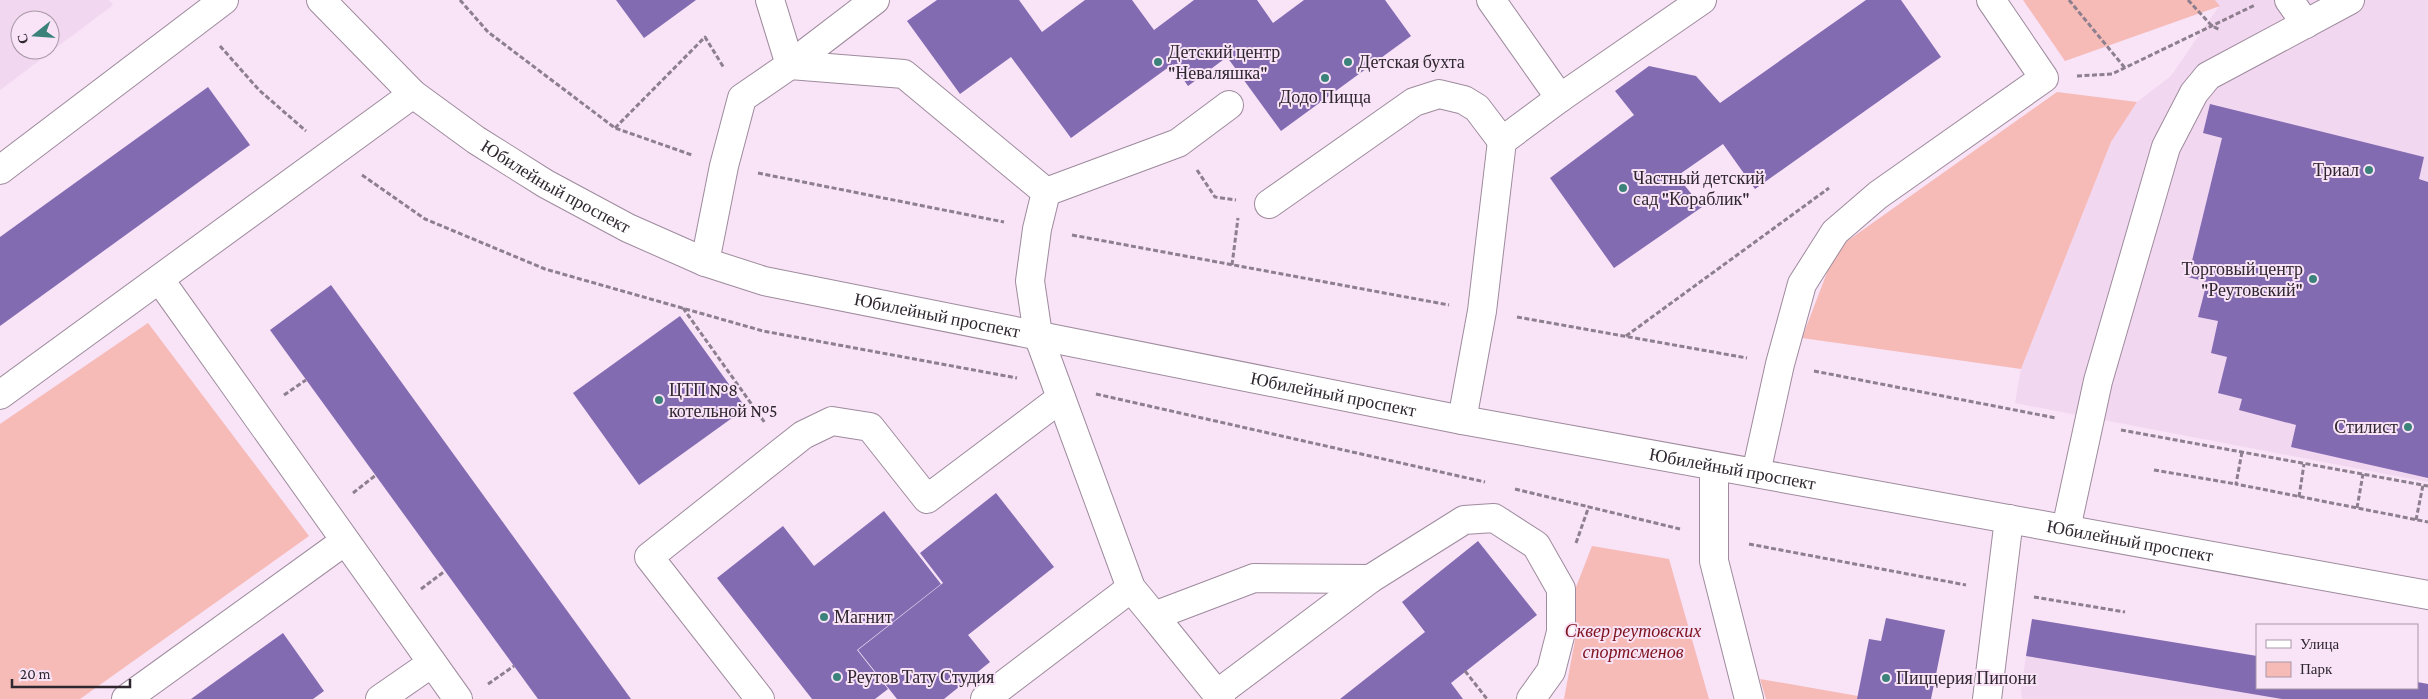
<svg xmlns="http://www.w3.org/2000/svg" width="2428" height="699" viewBox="0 0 2428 699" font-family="'Crimson Pro',serif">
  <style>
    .built { fill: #f2d7f1; fill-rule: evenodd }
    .green { fill: #f6bab7 }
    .building { fill: #836bb2 }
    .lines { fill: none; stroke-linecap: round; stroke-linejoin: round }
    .minor-casing { stroke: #9e8b9d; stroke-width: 30 }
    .path { stroke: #8d7f8d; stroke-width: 3; stroke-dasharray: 5 2.5; stroke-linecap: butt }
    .minor { stroke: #fff; stroke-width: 28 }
    .poi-dot { fill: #3b827b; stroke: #f8e3f7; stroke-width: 2 }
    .labels { text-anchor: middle; stroke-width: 4; stroke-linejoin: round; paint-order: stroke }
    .poi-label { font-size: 18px; fill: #2f272f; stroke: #f8e3f7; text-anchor: start }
    .street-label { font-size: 18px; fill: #2f272f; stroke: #f8e3f7 }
    .park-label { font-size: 18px; font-style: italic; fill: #7d121c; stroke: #f8e3f7 }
  </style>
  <rect width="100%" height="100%" fill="#f8e3f7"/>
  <g class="built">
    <path d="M0,0H109L113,5L0,90ZM20,20H50V50H20Z"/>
    <polygon points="2215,0 2428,0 2428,482 2015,403 2021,369 2111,142 2137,102 2171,76 2219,6"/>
    <polygon points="2032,619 2257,656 2257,688 2417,688 2417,682 2428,684 2428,699 2022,699 2021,688"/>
  </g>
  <g class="green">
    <polygon points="2023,0 2215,0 2220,6 2065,61"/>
    <polygon points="2057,92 2137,102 2111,142 2021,369 1802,338 1836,249"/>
    <polygon points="148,323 309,536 80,699 0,699 0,424"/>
    <polygon points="1592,546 1669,559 1709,699 1564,699 1575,640 1571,600"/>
    <polygon points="1760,679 1858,696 1857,699 1766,699"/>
  </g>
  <g class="building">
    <polygon points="616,0 696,0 644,38"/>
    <polygon points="937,0 1019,0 1042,32 1085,0 1132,0 1154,30 1194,0 1257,0 1273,23 1304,0 1385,0 1411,36 1281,131 1227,57 1188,86 1173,64 1071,138 1011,57 960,94 907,21"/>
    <polygon points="1866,0 1901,0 1941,57 1755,189 1723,144 1677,176 1702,207 1614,268 1550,178 1634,115 1615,91 1649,66 1696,76 1720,103"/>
    <polygon points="208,87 250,145 0,326 0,237"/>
    <polygon points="2210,104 2424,157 2419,179 2428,182 2428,478 2291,447 2296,425 2239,410 2242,399 2218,393 2227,357 2211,353 2218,321 2198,317 2207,282 2188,277 2222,138 2203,133"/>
    <polygon points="331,285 631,699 538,699 445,571 270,330"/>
    <polygon points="680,316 746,408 639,485 573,393"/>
    <polygon points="996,493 1054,567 968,635 990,662 944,699 897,699 858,650 943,583 920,553"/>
    <polygon points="884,511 941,584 857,650 888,689 875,699 812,699 717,578 783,526 814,566"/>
    <polygon points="1478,541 1537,615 1451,683 1463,699 1340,699 1425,632 1402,602"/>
    <polygon points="1886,618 1945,630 1931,699 1857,699 1869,639 1881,641"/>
    <polygon points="2032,619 2257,656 2257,688 2417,688 2417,682 2428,684 2428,699 2282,699 2026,656"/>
    <polygon points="283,633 324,691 313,699 191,699"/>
  </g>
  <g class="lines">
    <g class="minor-casing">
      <g id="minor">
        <path id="s1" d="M321,0L413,94L476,140L546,184L628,228L705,262L764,281L1462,420L2428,595"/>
        <polyline points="1491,0 1560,98"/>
        <polyline points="2289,0 2306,24"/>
        <polyline points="790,65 904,74 1046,192"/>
        <polyline points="790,65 875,0"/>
        <polyline points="1229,105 1178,143 1046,192 1037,229 1030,281 1038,335 1131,588 1154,616 1254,578 1370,579 1464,520 1494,518 1536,545 1561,589 1561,632 1551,671 1531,699"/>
        <polyline points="0,170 224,0"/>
        <polyline points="1269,204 1414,102 1439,94 1464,100 1477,108 1502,141"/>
        <polyline points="705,262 724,166 742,98 790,65 770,0"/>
        <polyline points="160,280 458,699"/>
        <polyline points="0,395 413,94"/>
        <polyline points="1462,420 1482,311 1502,141 1560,98 1702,0"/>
        <polyline points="1714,466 1714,561 1749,699"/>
        <polyline points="1756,473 1780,364 1802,284 1835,232 1878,195 2044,78 1991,0"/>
        <polyline points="2066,529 2098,381 2166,147 2194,93 2208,76 2350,0"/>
        <polyline points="1154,616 1217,694"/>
        <polyline points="126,699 345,541"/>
        <polyline points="380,699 432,663"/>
        <polyline points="760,699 649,557 803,435 832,421 870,427 927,499 1061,398"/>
        <polyline points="985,699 1131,588"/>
        <polyline points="1221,699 1217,694 1370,579"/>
        <polyline points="1987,699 2009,519"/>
      </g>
    </g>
    <g class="path">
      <polyline points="460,0 488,32 615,128 692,155"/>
      <polyline points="2069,0 2125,68"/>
      <polyline points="2188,0 2212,26 2220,30"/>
      <polyline points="220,46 259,90 306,131"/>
      <polyline points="2077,76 2112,74 2255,5"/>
      <polyline points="615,128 705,37 724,68"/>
      <polyline points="1197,170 1215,197 1236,200"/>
      <polyline points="758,173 1004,222"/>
      <polyline points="362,175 425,219 545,269 763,331 1017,378"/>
      <polyline points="1072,235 1449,305"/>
      <polyline points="1232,265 1238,218"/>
      <polyline points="683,308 765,423"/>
      <polyline points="1517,317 1747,358"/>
      <polyline points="1626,336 1829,188"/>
      <polyline points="1814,371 2056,418"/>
      <polyline points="1096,394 1485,482"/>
      <polyline points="284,395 306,380"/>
      <polyline points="2121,430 2428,486"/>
      <polyline points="2242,452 2236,484 2428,522"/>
      <polyline points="2154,470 2236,484"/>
      <polyline points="1515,489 1680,529"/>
      <polyline points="353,493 376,475"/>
      <polyline points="2299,497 2304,464"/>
      <polyline points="2357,508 2363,474"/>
      <polyline points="2416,520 2423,485"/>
      <polyline points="1576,543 1589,506"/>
      <polyline points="1749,544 1966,585"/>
      <polyline points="421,589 445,571"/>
      <polyline points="2034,597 2125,612"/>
      <polyline points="1465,671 1487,699"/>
      <polyline points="488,684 514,666"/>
    </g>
    <use href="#minor" class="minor"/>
  </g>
  <g class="poi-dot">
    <circle cx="1158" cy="62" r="5"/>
    <circle cx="1348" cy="62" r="5"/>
    <circle cx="1325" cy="78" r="5"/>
    <circle cx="2369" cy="170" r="5"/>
    <circle cx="1623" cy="188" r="5"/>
    <circle cx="2313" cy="279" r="5"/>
    <circle cx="659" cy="400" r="5"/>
    <circle cx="2408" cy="427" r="5"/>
    <circle cx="824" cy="617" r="5"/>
    <circle cx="837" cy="677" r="5"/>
    <circle cx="1886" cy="678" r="5"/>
  </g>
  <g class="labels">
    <g class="poi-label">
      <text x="1168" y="58">Детский центр<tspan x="1168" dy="21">"Неваляшка"</tspan></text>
      <text x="1358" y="68">Детская бухта</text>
      <text x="1325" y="103" text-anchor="middle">Додо Пицца</text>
      <text x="2359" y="176" text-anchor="end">Триал</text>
      <text x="1633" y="184">Частный детский<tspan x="1633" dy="21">сад "Кораблик"</tspan></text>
      <text x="2303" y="275" text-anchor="end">Торговый центр<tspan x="2303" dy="21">"Реутовский"</tspan></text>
      <text x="669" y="396">ЦТП №8<tspan x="669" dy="21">котельной №5</tspan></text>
      <text x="2398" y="433" text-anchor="end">Стилист</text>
      <text x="834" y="623">Магнит</text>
      <text x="847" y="683">Реутов Тату Студия</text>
      <text x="1896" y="684">Пиццерия Пипони</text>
    </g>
    <g class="street-label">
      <text dy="6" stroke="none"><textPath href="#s1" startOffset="302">Юбилейный проспект</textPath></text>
      <text dy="6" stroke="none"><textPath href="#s1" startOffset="708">Юбилейный проспект</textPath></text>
      <text dy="6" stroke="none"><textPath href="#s1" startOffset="1112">Юбилейный проспект</textPath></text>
      <text dy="6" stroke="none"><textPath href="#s1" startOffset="1518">Юбилейный проспект</textPath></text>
      <text dy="6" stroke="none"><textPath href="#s1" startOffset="1922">Юбилейный проспект</textPath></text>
    </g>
    <g class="park-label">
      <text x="1633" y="637">Сквер реутовских<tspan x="1633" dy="21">спортсменов</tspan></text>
    </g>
  </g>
  <rect x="2256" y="624" width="162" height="65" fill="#f8e3f7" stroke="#a898a7"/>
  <rect x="2266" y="640" width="25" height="8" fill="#ffffff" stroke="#a898a7"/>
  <text x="2300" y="649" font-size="15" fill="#2f272f">Улица</text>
  <rect x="2266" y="662" width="25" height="15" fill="#f6bab7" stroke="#a898a7"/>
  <text x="2300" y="674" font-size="15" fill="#2f272f">Парк</text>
  <g transform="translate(35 35) rotate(253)"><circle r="24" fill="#f8e3f7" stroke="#a898a7"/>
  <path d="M0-4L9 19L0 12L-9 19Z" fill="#3b827b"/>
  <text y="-8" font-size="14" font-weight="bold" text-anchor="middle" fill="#2f272f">С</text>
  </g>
  <path d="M12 679v8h118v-8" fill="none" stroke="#2f272f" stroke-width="2.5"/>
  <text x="20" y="679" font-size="15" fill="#2f272f" stroke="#f8e3f7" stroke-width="4" paint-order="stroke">20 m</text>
</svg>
